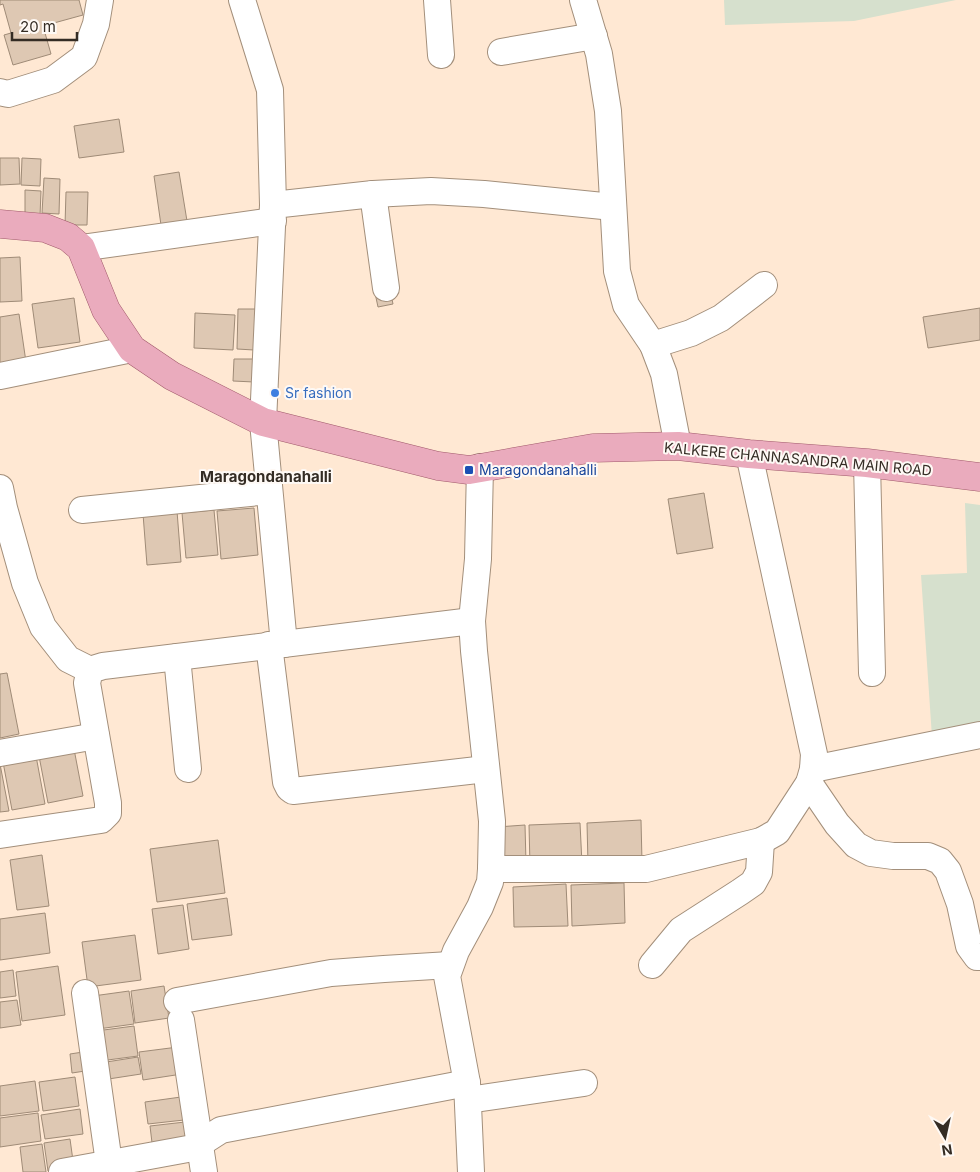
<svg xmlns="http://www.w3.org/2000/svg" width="980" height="1172" viewBox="0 0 980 1172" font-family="Inter,sans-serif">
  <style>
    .grass { fill: #d6e0cd }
    .building { fill: #dec8b3; stroke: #9f8b77 }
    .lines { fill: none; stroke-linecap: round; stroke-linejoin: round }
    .minor-casing { stroke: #a38f7b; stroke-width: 28 }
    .major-casing { stroke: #a15a6b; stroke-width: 29 }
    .minor { stroke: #fff; stroke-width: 26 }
    .major { stroke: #eaabbd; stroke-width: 28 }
    .shop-dot { fill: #3f7fe0; stroke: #fef9f5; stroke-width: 2 }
    .transit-dot { fill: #1a4fb4; stroke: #fef9f5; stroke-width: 2 }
    .labels { text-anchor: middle; stroke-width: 4; stroke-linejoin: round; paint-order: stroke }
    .shop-label { font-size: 14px; fill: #366cbe; stroke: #fef9f5; text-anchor: start }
    .street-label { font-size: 14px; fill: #342c24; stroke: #fef9f5 }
    .transit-label { font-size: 14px; fill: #164399; stroke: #fef9f5; text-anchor: start }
    .neighbourhood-label { font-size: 15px; font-weight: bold; fill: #342c24; stroke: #fef9f5 }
  </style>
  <rect width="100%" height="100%" fill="#ffe8d3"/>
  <g class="grass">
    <polygon points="724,0 956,0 854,21 725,25"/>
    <polygon points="965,503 980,505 980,729 932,737 921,575 967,573"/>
  </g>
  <g class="building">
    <polygon points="0,0 79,0 83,15 43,26 51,54 13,65 4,35 11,33 3,4 0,5"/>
    <polygon points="119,119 124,152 79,158 74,126"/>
    <polygon points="0,158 19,158 20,184 0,185"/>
    <polygon points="22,158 41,159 40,186 21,185"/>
    <polygon points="179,172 187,221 161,225 154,176"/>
    <polygon points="44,178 60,179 59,214 42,213"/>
    <polygon points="25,190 41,191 40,216 25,215"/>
    <polygon points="66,192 88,192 87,225 65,225"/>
    <polygon points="20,257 22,301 0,302 0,258"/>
    <polygon points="390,290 393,304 378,307 375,293"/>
    <polygon points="74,298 80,342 38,348 32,304"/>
    <polygon points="980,308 980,340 928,348 923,317"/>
    <polygon points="238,309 256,309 254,350 237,349"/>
    <polygon points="195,313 235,315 233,350 194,348"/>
    <polygon points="19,314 26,362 0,366 0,317"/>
    <polygon points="234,359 255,359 254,382 233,381"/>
    <polygon points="704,493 713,548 677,554 668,499"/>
    <polygon points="254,508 258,555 221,559 217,511"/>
    <polygon points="214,510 218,555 186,558 182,513"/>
    <polygon points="177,511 181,562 147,565 143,514"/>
    <polygon points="7,673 19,734 0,738 0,674"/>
    <polygon points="74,749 83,796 48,803 39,756"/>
    <polygon points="36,756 45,804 12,810 3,762"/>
    <polygon points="0,764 9,811 0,812"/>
    <polygon points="641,820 642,862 588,864 587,823"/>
    <polygon points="580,823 582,864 530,866 529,825"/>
    <polygon points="525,825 526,863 498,864 497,827"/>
    <polygon points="218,840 225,893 157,902 150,849"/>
    <polygon points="42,855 49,906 17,910 10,860"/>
    <polygon points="624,883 625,923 572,926 571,885"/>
    <polygon points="566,884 568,926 514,927 513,887"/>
    <polygon points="227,898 232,935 192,940 187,904"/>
    <polygon points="183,905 189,949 158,954 152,909"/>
    <polygon points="45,913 50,953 0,960 0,919"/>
    <polygon points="135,935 141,980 88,987 82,942"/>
    <polygon points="58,966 65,1015 22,1021 16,972"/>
    <polygon points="13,970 16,996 0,998 0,972"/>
    <polygon points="164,986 169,1018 135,1023 131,991"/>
    <polygon points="129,991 134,1024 98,1029 93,996"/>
    <polygon points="17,1000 21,1025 0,1028 0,1002"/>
    <polygon points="134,1026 138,1056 100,1061 96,1031"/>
    <polygon points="178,1047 182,1074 143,1080 139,1052"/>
    <polygon points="83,1052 85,1071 72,1073 70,1054"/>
    <polygon points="138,1057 141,1074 102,1080 100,1063"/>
    <polygon points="75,1077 79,1106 43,1111 39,1082"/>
    <polygon points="35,1081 39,1111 0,1116 0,1086"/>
    <polygon points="181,1097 184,1120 148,1124 145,1102"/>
    <polygon points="80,1109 83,1134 45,1139 41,1115"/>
    <polygon points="38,1113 41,1141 0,1147 0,1118"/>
    <polygon points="185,1122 189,1146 153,1151 150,1126"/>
    <polygon points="70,1139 74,1168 48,1171 44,1143"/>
    <polygon points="42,1144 46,1172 23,1172 20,1147"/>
  </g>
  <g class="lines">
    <g class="minor-casing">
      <g id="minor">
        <polyline points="242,0 270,90 273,205 263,422 284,644"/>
        <polyline points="437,0 441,55"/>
        <polyline points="583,0 599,54 608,111 617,271 626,305 653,345 664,374 678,446"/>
        <polyline points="501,52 594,36"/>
        <polyline points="0,92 8,94 53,80 84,57 96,24 100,0"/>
        <polyline points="373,194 386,288"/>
        <polyline points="273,205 373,194 431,191 484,194 613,207"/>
        <polyline points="81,248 273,221"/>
        <polyline points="653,345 691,333 721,318 764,285"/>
        <polyline points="0,376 132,349"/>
        <polyline points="867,463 872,673"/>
        <polyline points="0,488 4,508 25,583 43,627 68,659 90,670"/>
        <polyline points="82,510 269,491"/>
        <polyline points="269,645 286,782 289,788 293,791 486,769"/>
        <polyline points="177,657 188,769"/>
        <polyline points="0,753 96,736"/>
        <polyline points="813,769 980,735"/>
        <polyline points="809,783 837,824 856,845 871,853 893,856 928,856 940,861 948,871 960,904 969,946 977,957 980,957"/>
        <polyline points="0,835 101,820 108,813 108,803 87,683 90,670 103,666 472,621"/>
        <polyline points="491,869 646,869 761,841 777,832 809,783 813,769 814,754 749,454"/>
        <polyline points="652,965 681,930 740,892 753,883 759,872 761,841"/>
        <polyline points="85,993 109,1163 109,1172"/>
        <polyline points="177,1001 331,973 384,969 450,965"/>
        <polyline points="181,1020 204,1172"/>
        <polyline points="468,1100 584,1083"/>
        <polyline points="62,1172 193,1148 221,1130 467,1083"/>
        <polyline points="471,1172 467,1083 447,976 456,951 480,907 490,882 491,869 492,821 474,651 472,621 478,559 480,467"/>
      </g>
    </g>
    <g class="major-casing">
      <polyline id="major" points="0,224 45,228 68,237 81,248 106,310 132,349 172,376 263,422 438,466 469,470 593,448 678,446 749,454 867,463 980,477"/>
    </g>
    <use href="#minor" class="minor"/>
    <use href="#major" class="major"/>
  </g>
  <circle class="shop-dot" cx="275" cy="393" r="5"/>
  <rect class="transit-dot" x="464" y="465" width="10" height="10" rx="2.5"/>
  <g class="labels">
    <g class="shop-label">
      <text x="285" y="398">Sr fashion</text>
    </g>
    <g class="street-label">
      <text transform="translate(798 459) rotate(5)" y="5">KALKERE CHANNASANDRA MAIN ROAD</text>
    </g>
    <g class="transit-label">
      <text x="479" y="475">Maragondanahalli</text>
    </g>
    <g class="neighbourhood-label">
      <text x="266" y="482">Maragondanahalli</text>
    </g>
  </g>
  <g transform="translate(945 1137) rotate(171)" stroke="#fef9f5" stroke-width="4" paint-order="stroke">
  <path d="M0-4L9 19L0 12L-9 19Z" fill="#342c24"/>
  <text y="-8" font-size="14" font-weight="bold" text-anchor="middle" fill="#342c24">N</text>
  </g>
  <path d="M12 32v8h65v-8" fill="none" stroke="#342c24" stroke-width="2.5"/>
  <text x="20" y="32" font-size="15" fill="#342c24" stroke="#fef9f5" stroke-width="4" paint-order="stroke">20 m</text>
</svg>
